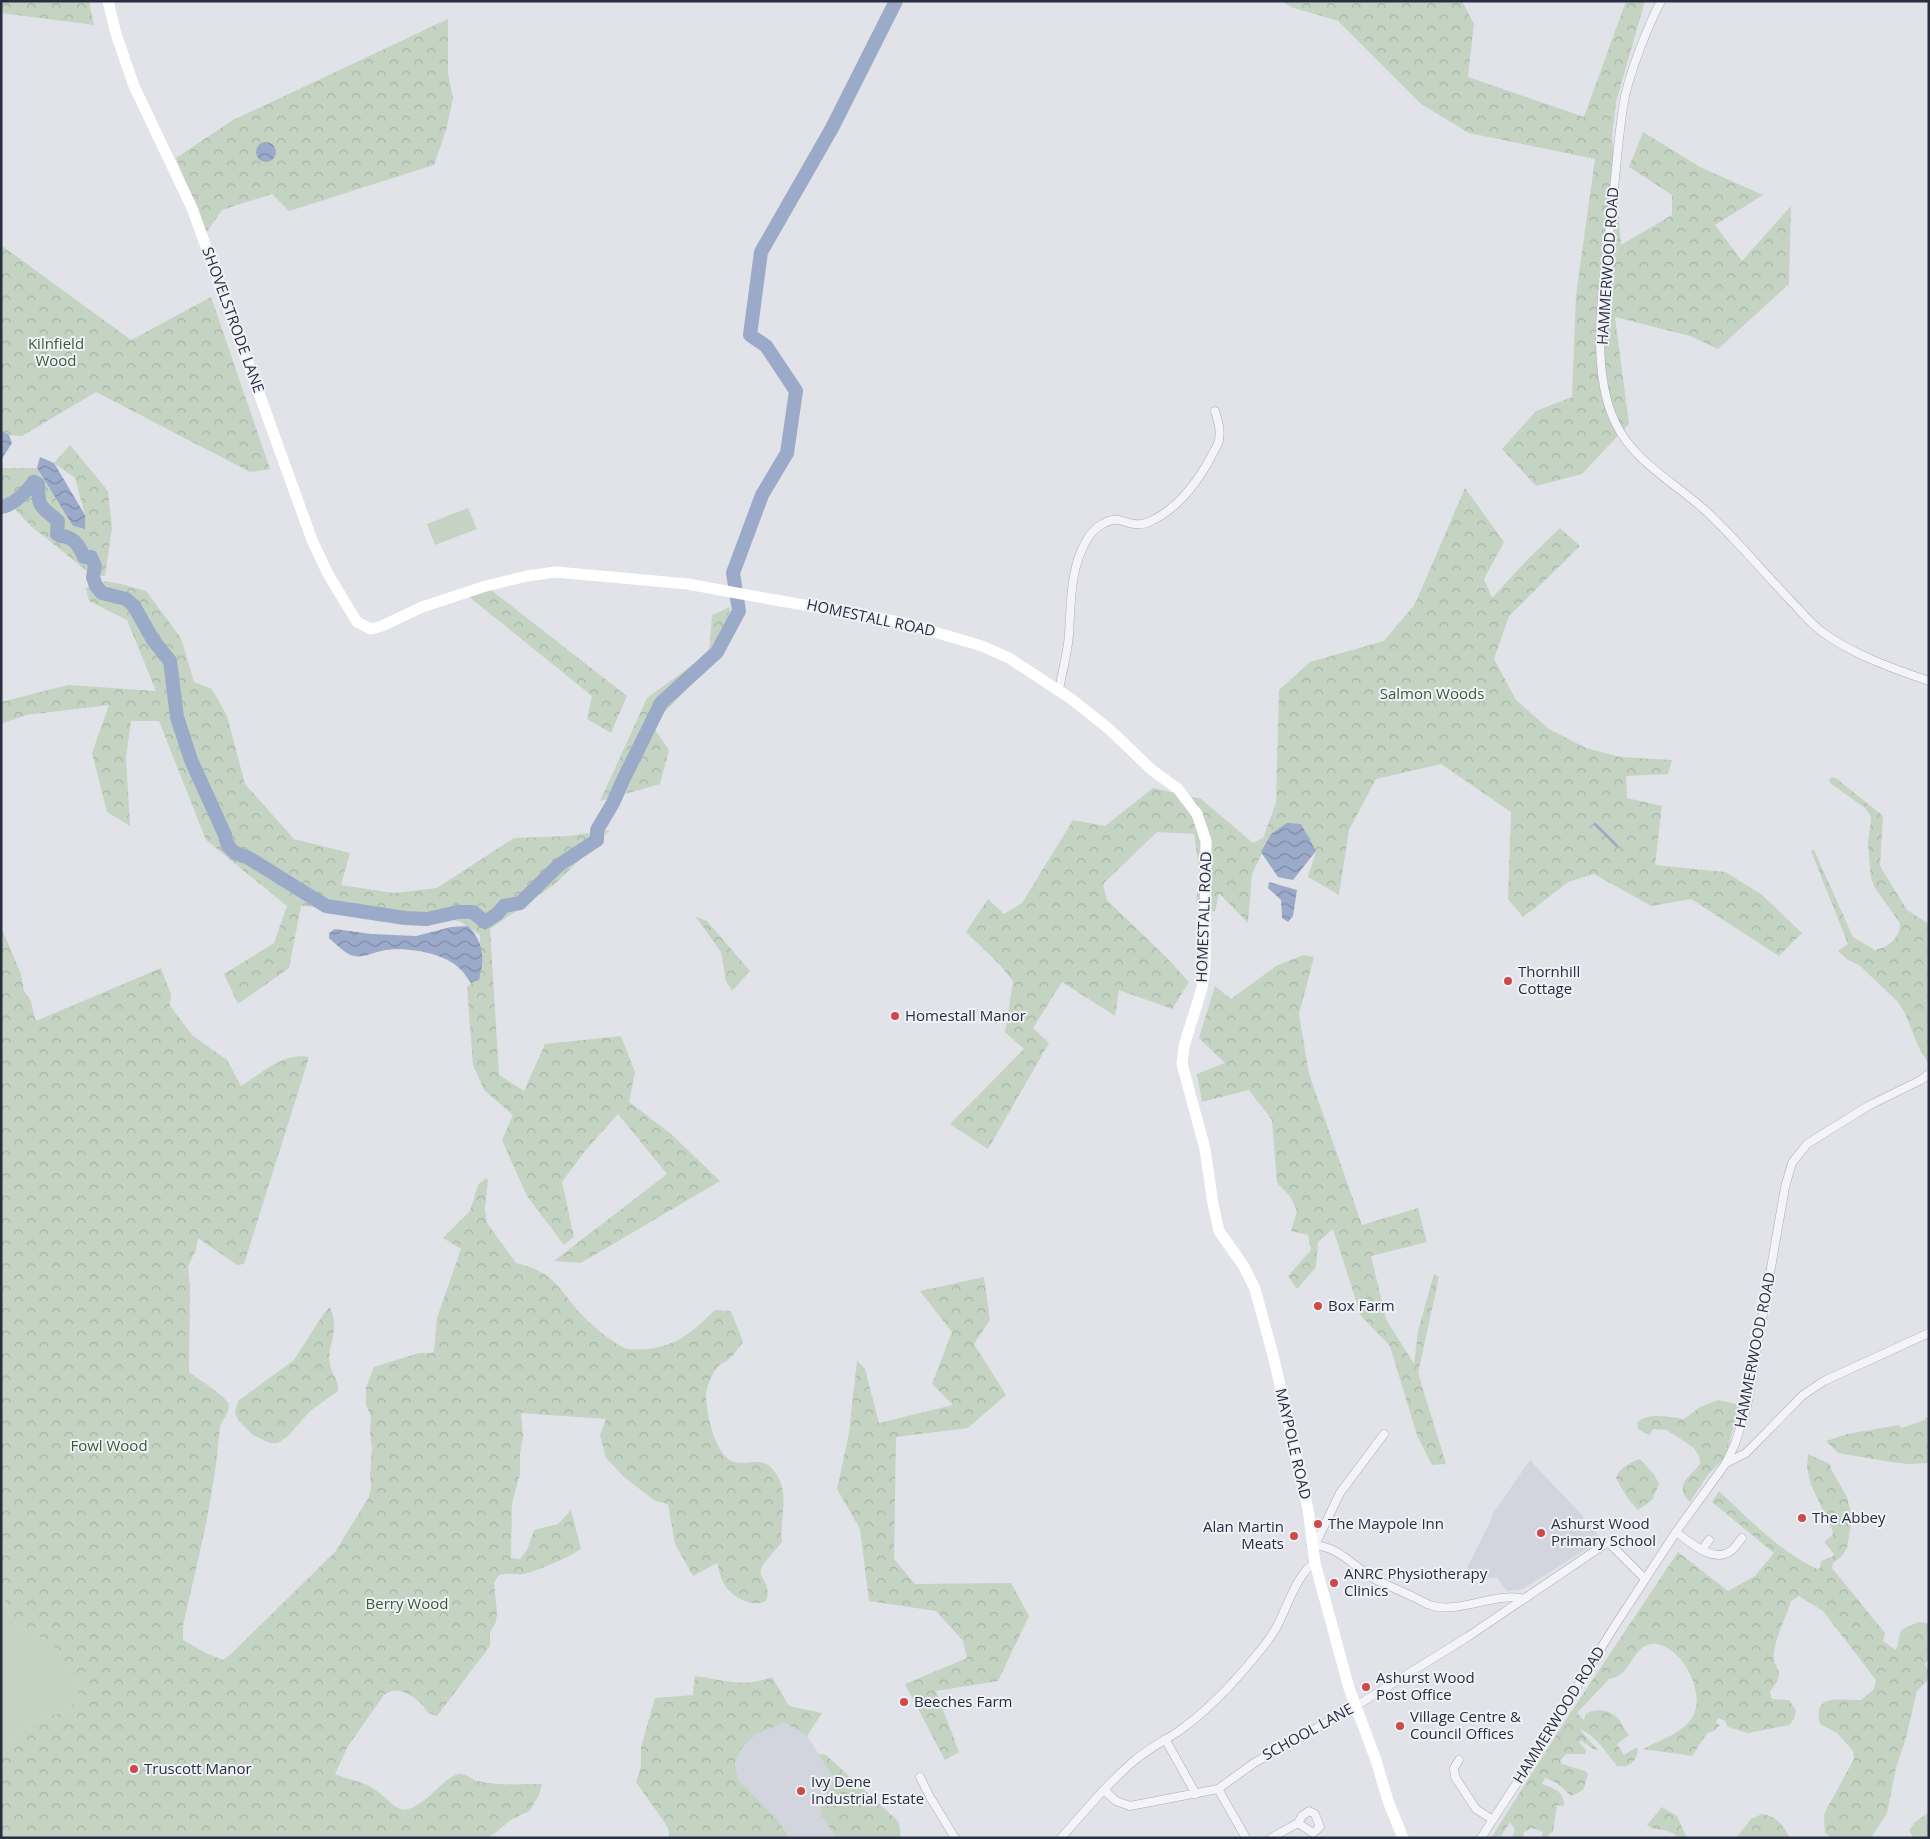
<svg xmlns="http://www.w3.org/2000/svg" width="1930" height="1839" viewBox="0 0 1930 1839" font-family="'Open Sans',sans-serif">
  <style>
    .built { fill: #d3d5de }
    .grass { fill: #c4d3c2 }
    .forest { fill: url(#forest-crowns) }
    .water { fill: url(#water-waves) }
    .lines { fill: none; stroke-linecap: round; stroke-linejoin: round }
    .stream { stroke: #9caac9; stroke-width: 2.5 }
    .river { stroke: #9caac9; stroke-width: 14 }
    .street-casing { stroke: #aaadb7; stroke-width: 9 }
    .street { stroke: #f4f4f8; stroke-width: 8 }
    .secondary { stroke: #fff; stroke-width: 11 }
    .poi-dot { fill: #cc4b48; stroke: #f0f2f7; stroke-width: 2 }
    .labels { text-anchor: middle; stroke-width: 4; stroke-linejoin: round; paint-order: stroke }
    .street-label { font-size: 15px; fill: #292e41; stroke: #f0f2f7 }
    .park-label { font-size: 15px; fill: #385c37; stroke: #f0f2f7 }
    .poi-label { font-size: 15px; fill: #292e41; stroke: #f0f2f7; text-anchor: start }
  </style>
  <defs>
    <pattern id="forest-crowns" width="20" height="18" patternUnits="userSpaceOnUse" patternTransform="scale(1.25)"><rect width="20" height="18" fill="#c4d3c2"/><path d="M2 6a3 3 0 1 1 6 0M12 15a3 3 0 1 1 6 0" fill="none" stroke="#a8b5a8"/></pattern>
    <pattern id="water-waves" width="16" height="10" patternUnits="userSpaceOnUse" patternTransform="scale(1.25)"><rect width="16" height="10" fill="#9caac9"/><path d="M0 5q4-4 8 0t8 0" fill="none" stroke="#7f8ba5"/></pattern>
  </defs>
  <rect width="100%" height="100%" fill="#e1e3e9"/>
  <g class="built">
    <polygon points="1530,1460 1592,1526 1601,1540 1523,1589 1507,1591 1497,1578 1462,1578 1491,1520 1493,1513"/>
    <polygon points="785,1723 807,1736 835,1779 823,1798 820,1813 836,1838 790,1838 777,1819 738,1780 735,1762 741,1749 756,1734"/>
  </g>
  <g class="grass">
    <polygon points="468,508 477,529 435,545 427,524"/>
    <path d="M1,1594C9,1604 8,1616 17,1625C25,1633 35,1633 44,1639C64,1650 73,1677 79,1697C68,1716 45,1715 28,1725C18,1731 12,1742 1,1748Z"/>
  </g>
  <g class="forest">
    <polygon points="1,1 89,1 94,25 1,13"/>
    <polygon points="1281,1 1462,1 1474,24 1468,77 1584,117 1626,1 1645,1 1616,102 1612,137 1621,245 1672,215 1672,195 1629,167 1643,132 1700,167 1763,195 1715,225 1742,261 1791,206 1789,284 1718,349 1690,336 1615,317 1629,424 1582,474 1536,486 1502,449 1536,411 1572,397 1576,295 1595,159 1469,133 1421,104 1338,21 1291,7"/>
    <polygon points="448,19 448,74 453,98 447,127 434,165 289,211 272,194 222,210 206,233 176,158 233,120"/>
    <polygon points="1,245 131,340 211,297 270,469 250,472 96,392 22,436 9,435 1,430"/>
    <polygon points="70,445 108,491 112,528 105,576 92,575 32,527 9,503 1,507 1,468 37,468 73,526 85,529 85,515 75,478 54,463"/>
    <polygon points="1465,488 1504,542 1484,579 1492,598 1525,562 1560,528 1580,546 1509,616 1494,659 1516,700 1549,729 1586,748 1620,757 1672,760 1668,774 1626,776 1627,798 1662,806 1655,865 1725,872 1761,894 1802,933 1779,956 1691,899 1651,906 1594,874 1568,882 1523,917 1508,899 1511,812 1441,764 1376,779 1349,830 1339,895 1308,877 1316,851 1271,835 1252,874 1248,923 1219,893 1215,912 1196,903 1200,875 1194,834 1157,832 1103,884 1107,900 1167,958 1189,982 1172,1009 1119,990 1115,1016 1062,982 1033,1028 1049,1043 988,1149 950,1124 1024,1049 1005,1032 1013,981 1000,965 966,932 988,899 1004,914 1022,903 1073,820 1105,826 1153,788 1201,799 1253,843 1263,838 1276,803 1279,690 1310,662 1384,641 1415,604"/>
    <polygon points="105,581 121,584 146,591 181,638 194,682 212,689 227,716 245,784 294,839 350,853 341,885 394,893 437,888 514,838 569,836 610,830 555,884 490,929 499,1075 524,1091 545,1044 621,1036 635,1072 629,1102 670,1133 720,1181 581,1263 554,1261 667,1174 618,1114 585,1151 562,1182 574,1237 564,1245 527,1196 502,1140 513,1115 484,1090 473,1065 467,987 481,974 480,935 461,922 423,913 301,906 289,968 238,1004 224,974 274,943 287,906 206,840 159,721 131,721 126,757 130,826 107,812 92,753 109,705 26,715 1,724 1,702 68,685 156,691 127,620 89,601 86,588"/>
    <polygon points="491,590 627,696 611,733 587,719 592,696 468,596"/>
    <polygon points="730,607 726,649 652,725 669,750 660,784 600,801 647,698 709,653 712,615"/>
    <path d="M1831,777L1836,778L1883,816L1880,866L1907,910L1929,924V1064L1918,1046L1905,1013L1897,1001L1859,965L1848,960L1838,951L1848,944L1811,851L1814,850L1853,937L1875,950C1889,947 1900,938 1900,923L1875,888L1871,878L1868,842L1871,821L1870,815L1865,808L1830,783L1829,780Z"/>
    <polygon points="696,917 707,921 750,971 732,991 726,981 721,952"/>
    <path d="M1,927L21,974L24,991L31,1001L34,1015L36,1021L161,968L171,995L170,1006L193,1036L227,1060L241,1086C262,1073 283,1052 309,1057L244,1264L237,1265L198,1238L196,1250L188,1266L190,1286L189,1372C197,1378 225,1396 228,1403C231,1412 224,1417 221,1424C219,1427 220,1432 219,1435C214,1500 197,1563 183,1626V1640L206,1653L223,1660L230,1655L335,1552L369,1497L371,1487L370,1474L372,1449L370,1432L371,1416L366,1405V1388L374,1367L419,1353H432L434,1351L437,1318L461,1249L443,1238L470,1211L478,1185L486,1178L488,1180L485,1209L487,1223L516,1263C552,1271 557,1286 580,1313C588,1322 617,1347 628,1349C647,1351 668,1347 683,1337C695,1330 705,1319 715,1310L731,1311L743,1342C738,1348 734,1355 728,1360C724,1363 719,1364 716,1369C711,1376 706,1388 706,1397C707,1414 714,1451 730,1460C747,1469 761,1452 775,1472C791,1494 779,1518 782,1542C776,1550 766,1559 762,1567C756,1578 773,1583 766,1601C752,1608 734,1598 725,1586C721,1580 719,1570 717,1563L693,1576L675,1544L668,1504L655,1501L623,1476L606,1458L600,1435L606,1419L521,1413L523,1435L520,1454V1474L512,1504L511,1558L520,1559L527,1550L534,1530L558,1524L571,1510L581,1549C571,1556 534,1573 522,1574C513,1575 507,1572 498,1576L494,1583L497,1612L496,1622L490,1632V1646L437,1716L428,1713C423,1702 404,1688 391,1691C389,1692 386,1694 384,1695L348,1746L335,1774C346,1779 361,1781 371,1787C397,1803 397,1823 428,1797C437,1790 448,1776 459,1774C466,1773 471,1779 477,1781C497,1786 521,1784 542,1784L539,1795L529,1812C507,1818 505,1828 487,1838H1V1748C12,1742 18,1731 28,1725C45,1715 68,1716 79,1697C73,1677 64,1650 44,1639C35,1633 25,1633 17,1625C8,1616 9,1604 1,1594Z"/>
    <polygon points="1303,955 1314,957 1299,1014 1309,1074 1362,1225 1418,1208 1427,1242 1371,1256 1386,1319 1414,1364 1418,1331 1434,1274 1439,1277 1418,1373 1446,1464 1432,1465 1417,1435 1390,1346 1361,1316 1333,1229 1318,1242 1316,1267 1297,1289 1288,1276 1311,1250 1308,1235 1291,1231 1297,1211 1290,1196 1277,1183 1272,1120 1249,1090 1202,1102 1197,1074 1225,1063 1199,1038 1215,986 1231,999 1276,966"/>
    <polygon points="984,1277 990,1320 974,1344 1006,1395 968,1428 896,1437 894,1559 915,1584 1011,1583 1029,1616 998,1681 936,1691 959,1752 945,1760 905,1684 967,1658 963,1641 936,1611 869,1601 860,1529 837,1489 849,1433 857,1360 865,1369 879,1423 953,1405 932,1384 952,1332 920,1291"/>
    <path d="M330,1307C341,1334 326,1344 330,1365C332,1375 339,1380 338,1391L310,1411L288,1436L278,1443H270L253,1435L238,1420L235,1413L238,1401L294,1360L324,1313Z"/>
    <path d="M1718,1400L1740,1405L1725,1457L1707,1476L1690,1502C1673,1485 1690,1477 1700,1464V1458L1694,1448L1667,1430L1653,1429L1650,1435H1649L1638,1429L1637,1422C1650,1412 1669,1417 1684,1419L1700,1407Z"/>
    <polygon points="1925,1418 1929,1418 1929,1463 1907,1464 1891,1462 1838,1453 1826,1441 1847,1434 1899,1425 1901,1428 1925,1420"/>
    <path d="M1808,1454L1830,1464L1831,1469L1847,1497L1852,1518L1847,1548L1842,1556L1833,1563L1832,1568L1885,1633L1883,1641L1896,1650L1901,1630L1918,1622L1929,1623V1658L1925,1664L1929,1673V1679L1917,1691L1906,1738L1896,1768L1887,1813L1871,1838H1831L1825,1833L1824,1814L1854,1759L1853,1751L1837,1733L1820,1724C1812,1692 1841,1701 1861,1700L1874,1689L1876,1680L1823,1611L1799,1596L1791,1601C1786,1618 1776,1635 1774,1653C1772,1664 1780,1668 1779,1675C1779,1680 1773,1687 1770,1692L1772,1699L1789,1700L1796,1710L1794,1719L1789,1725L1748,1733L1728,1727L1725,1721L1718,1718L1716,1723L1720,1725L1714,1731L1707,1733L1692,1756L1643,1749C1660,1740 1684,1733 1693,1716C1705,1695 1686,1656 1665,1647C1661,1645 1656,1643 1651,1644C1632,1647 1631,1676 1609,1679L1577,1713L1584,1720L1586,1714C1596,1707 1613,1710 1620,1721C1623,1726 1625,1731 1629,1735L1617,1744L1624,1755L1637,1747C1640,1759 1630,1768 1617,1766C1609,1756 1593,1732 1580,1730L1598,1750L1593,1749L1581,1740L1579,1742L1586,1750L1585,1754H1566L1560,1761L1562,1764L1585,1771L1588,1774L1583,1790L1571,1796L1557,1783L1545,1778L1542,1784C1553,1788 1565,1792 1564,1806L1557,1805L1553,1832L1550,1833L1548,1838H1541L1543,1832L1532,1828L1524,1832L1523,1838H1512L1515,1830L1510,1822L1500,1838H1491L1567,1718L1678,1552L1728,1591L1755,1576L1774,1553L1712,1502L1719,1491C1750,1520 1779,1551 1817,1569L1820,1568L1821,1561L1832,1557L1834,1554L1825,1543V1541L1832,1536L1833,1532L1811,1485L1807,1468Z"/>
    <path d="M1639,1459L1641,1460L1654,1474L1659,1484L1652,1500L1638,1510L1628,1499L1616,1478C1619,1468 1630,1463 1639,1459Z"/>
    <path d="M695,1676C726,1680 741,1688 772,1677L789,1706L822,1713L807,1736L785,1723L756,1734L741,1749L735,1762L738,1780L777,1819L790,1838H669V1831L665,1823L636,1782L641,1766V1747L655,1698L693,1695Z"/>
    <polygon points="818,1754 826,1755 899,1822 901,1838 836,1838 820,1813 823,1798 835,1779"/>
    <path d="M1662,1807L1677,1816L1687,1838C1676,1838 1677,1834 1667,1831C1659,1828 1657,1832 1647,1825Z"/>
    <polygon points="1929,1812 1929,1838 1914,1838 1909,1831 1915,1822"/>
    <path d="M1762,1814C1777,1816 1783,1826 1790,1838H1736L1751,1819Z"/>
  </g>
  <g class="water">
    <circle cx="266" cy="152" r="10"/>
    <polygon points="1,430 9,435 12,443 1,460"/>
    <polygon points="40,457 54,463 85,515 85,529 73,526 37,468"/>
    <polygon points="1287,823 1301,824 1316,851 1293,880 1278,877 1261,852 1271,834"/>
    <polygon points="1269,882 1297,890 1293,916 1288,922 1282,918 1281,900 1268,888"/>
    <path d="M468,926C484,942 485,959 479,980L471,983C467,978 464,972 459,968C443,952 402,946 381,951C372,953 363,958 354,956C345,954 336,944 329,938V933L335,929L371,934L416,936L451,927Z"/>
  </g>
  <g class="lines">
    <polyline class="stream" points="1595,824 1617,846"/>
    <path class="river" d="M1,507C14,505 26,492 34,482L38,484C38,509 41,506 58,521L57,534L60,536C74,536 79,546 84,557H91L95,566L93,577L96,586L102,593L126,599L134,606L153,640L170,661L177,717L191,760L225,835C227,849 234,854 247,857L326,906L405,918L427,919L458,912H473L485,922L497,914L504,906L520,903L559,865L597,840V830L613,803L623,780L661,703L717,652L739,611L733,573L762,495L787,453L796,391L766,346L750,335L761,252L832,128L896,1"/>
    <g class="street-casing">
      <g id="street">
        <path d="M1661,1C1648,25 1631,70 1625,96C1618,134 1616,172 1612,210C1605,272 1587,367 1616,424C1634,462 1677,484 1707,512C1737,540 1763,572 1791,601C1801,611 1810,623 1821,631C1851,654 1894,669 1929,681"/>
        <path d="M1059,690C1062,672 1068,652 1069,634C1071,602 1070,566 1088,538C1094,528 1108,518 1119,520C1130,523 1138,527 1149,522C1176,510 1197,483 1211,457C1213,452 1218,446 1219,440C1221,430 1218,421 1215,411"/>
        <polyline points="1726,1463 1746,1453 1803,1395 1824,1381 1929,1333"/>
        <path d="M1676,1532C1690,1542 1714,1565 1732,1550C1736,1547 1739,1541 1742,1538"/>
        <polyline points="1315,1545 1340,1493 1384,1434"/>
        <path d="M1311,1546C1335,1543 1352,1565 1371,1577C1383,1584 1397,1589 1409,1595C1417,1598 1425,1604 1433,1606C1460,1613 1501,1591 1524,1599"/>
        <polyline points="1702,1550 1709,1540"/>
        <polyline points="1165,1739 1196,1794"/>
        <polyline points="1459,1760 1454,1768 1455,1777 1476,1809 1493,1820"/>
        <polyline points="920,1777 930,1797 955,1838"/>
        <polyline points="1218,1789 1246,1838"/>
        <polyline points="1104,1790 1116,1801 1130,1806 1218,1789 1254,1763 1356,1706 1469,1636 1608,1542 1645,1579"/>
        <path d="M1061,1838C1085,1811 1108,1783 1135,1760C1148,1749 1162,1742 1176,1733C1208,1711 1234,1683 1258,1653C1264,1646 1271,1637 1276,1628C1286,1611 1297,1572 1315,1563"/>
        <polyline points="1271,1838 1298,1823 1302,1816 1309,1811 1315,1814 1320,1827 1313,1833 1298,1823"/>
        <polyline points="1481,1838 1520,1778 1616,1624 1676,1532 1726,1463 1735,1444 1747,1406 1785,1187 1792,1163 1807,1144 1868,1106 1921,1080 1929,1074"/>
      </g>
    </g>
    <use href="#street" class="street"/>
    <polyline class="secondary" points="108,1 116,34 134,86 192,208 312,540 328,574 357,622 371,629 382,626 422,607 486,586 527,576 556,572 688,584 742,594 900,622 982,646 1009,658 1070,698 1109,729 1152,770 1178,789 1197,814 1206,841 1205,968 1202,988 1184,1046 1182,1064 1205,1149 1213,1204 1219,1231 1243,1265 1255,1289 1274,1359 1308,1509 1315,1563 1349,1688 1376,1760 1388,1801 1403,1838"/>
  </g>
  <g class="poi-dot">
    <circle cx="1508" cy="981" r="5"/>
    <circle cx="895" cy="1016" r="5"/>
    <circle cx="1318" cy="1306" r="5"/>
    <circle cx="1802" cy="1518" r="5"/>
    <circle cx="1318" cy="1524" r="5"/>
    <circle cx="1541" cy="1533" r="5"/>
    <circle cx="1294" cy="1536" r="5"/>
    <circle cx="1334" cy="1583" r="5"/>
    <circle cx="1366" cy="1687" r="5"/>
    <circle cx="904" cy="1702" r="5"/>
    <circle cx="1400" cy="1726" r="5"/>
    <circle cx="134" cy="1769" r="5"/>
    <circle cx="801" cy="1791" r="5"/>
  </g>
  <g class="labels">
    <g class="street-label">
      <text transform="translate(1608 266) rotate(-86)" y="5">HAMMERWOOD ROAD</text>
      <text transform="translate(233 320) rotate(70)" y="5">SHOVELSTRODE LANE</text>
      <text transform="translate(871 618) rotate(12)" y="5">HOMESTALL ROAD</text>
      <text transform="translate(1204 917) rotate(-88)" y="5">HOMESTALL ROAD</text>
      <text transform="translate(1755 1350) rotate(-79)" y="5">HAMMERWOOD ROAD</text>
      <text transform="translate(1293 1444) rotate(77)" y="5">MAYPOLE ROAD</text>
      <text transform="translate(1559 1715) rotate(-58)" y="5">HAMMERWOOD ROAD</text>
      <text transform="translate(1308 1732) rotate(-29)" y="5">SCHOOL LANE</text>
    </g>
    <g class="park-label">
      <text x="56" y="349">Kilnfield<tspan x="56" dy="17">Wood</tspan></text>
      <text x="1432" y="699">Salmon Woods</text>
      <text x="109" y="1451">Fowl Wood</text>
      <text x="407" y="1609">Berry Wood</text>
    </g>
    <g class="poi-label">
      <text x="1518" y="977">Thornhill<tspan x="1518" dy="17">Cottage</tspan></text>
      <text x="905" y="1021">Homestall Manor</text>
      <text x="1328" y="1311">Box Farm</text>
      <text x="1812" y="1523">The Abbey</text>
      <text x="1328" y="1529">The Maypole Inn</text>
      <text x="1551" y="1529">Ashurst Wood<tspan x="1551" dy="17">Primary School</tspan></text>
      <text x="1284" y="1532" text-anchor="end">Alan Martin<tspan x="1284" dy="17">Meats</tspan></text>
      <text x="1344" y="1579">ANRC Physiotherapy<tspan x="1344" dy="17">Clinics</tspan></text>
      <text x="1376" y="1683">Ashurst Wood<tspan x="1376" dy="17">Post Office</tspan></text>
      <text x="914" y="1707">Beeches Farm</text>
      <text x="1410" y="1722">Village Centre &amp;<tspan x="1410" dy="17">Council Offices</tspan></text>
      <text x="144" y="1774">Truscott Manor</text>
      <text x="811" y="1787">Ivy Dene<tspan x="811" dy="17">Industrial Estate</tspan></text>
    </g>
  </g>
  <rect width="1930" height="1839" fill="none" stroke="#292e41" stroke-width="5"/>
</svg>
